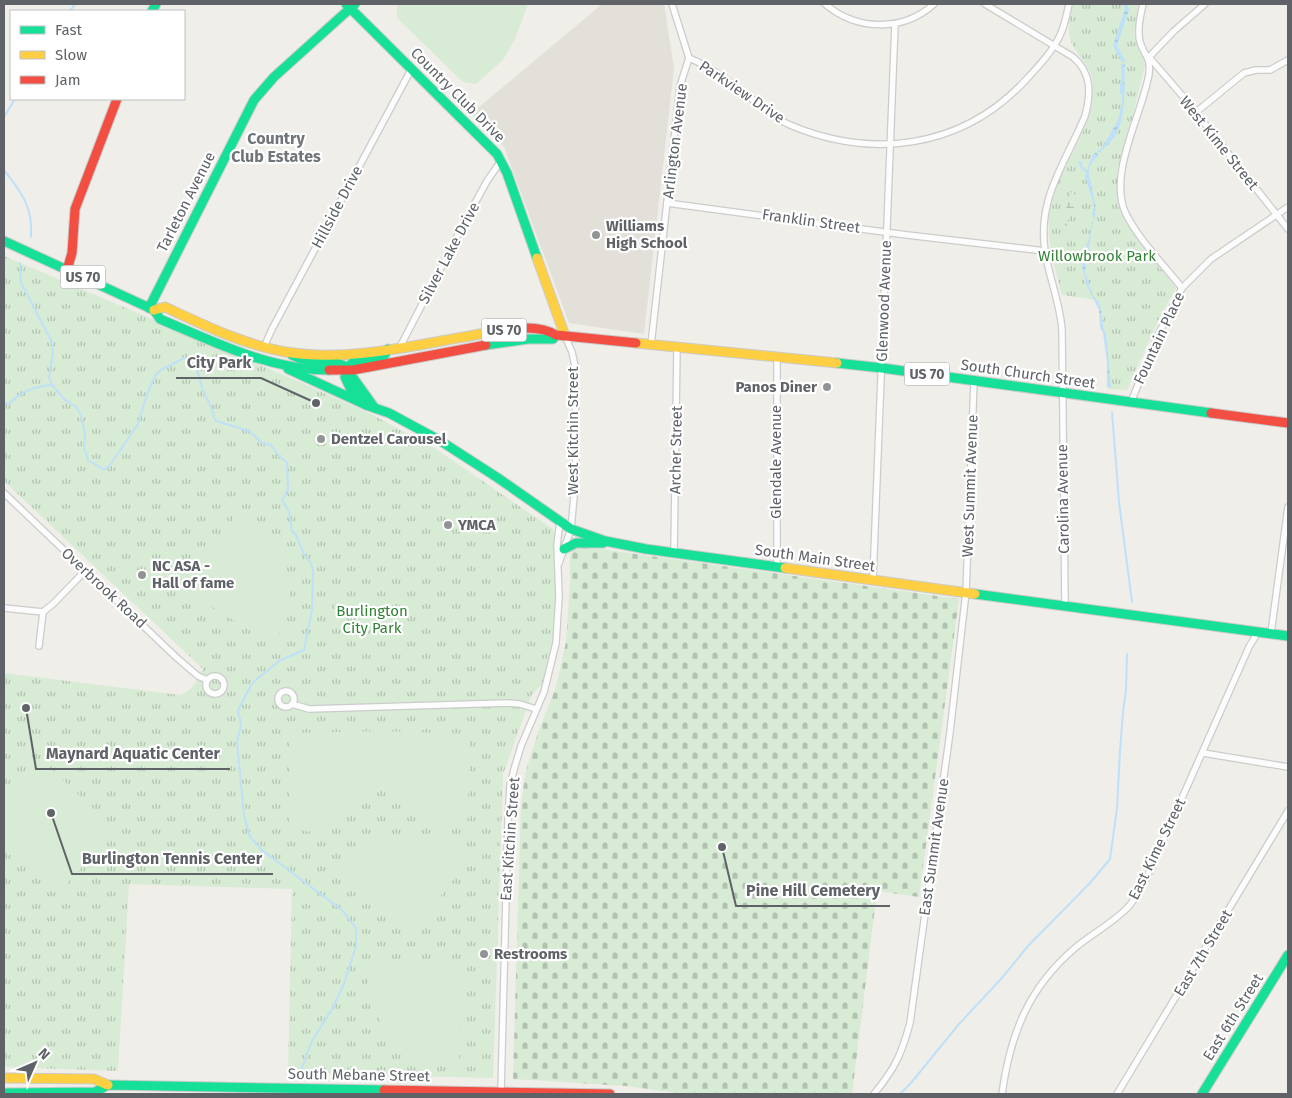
<svg xmlns="http://www.w3.org/2000/svg" width="1292" height="1098" viewBox="0 0 1292 1098" font-family="'Fira Sans',sans-serif">
  <style>
    .education { fill: #e2e0d9 }
    .grass { fill: url(#grass-tufts) }
    .wetland { fill: url(#wetland-marsh) }
    .cemetery { fill: url(#cemetery-stones) }
    .garden { fill: #d7ebd5 }
    .water { fill: url(#water-ripples) }
    .lines { fill: none; stroke-linecap: round; stroke-linejoin: round }
    .stream { stroke: #bee0f8; stroke-width: 2 }
    .street-casing { stroke: #cbcccb; stroke-width: 8 }
    .fast-casing { stroke: #cacaca; stroke-width: 11 }
    .slow-casing { stroke: #cacaca; stroke-width: 11 }
    .jam-casing { stroke: #cacaca; stroke-width: 11 }
    .street { stroke: #fdfcfc; stroke-width: 5.5 }
    .fast { stroke: #16e098; stroke-width: 9 }
    .slow { stroke: #ffcf43; stroke-width: 9 }
    .jam { stroke: #f24e42; stroke-width: 9 }
    .poi-dot { fill: #919495; stroke: #fff; stroke-width: 2 }
    .labels { text-anchor: middle; stroke-width: 4.5; stroke-linejoin: round; paint-order: stroke }
    .shield { fill: #fff; stroke: #8f9295; stroke-width: 1 }
    .shield-label { font-size: 14px; font-weight: bold; fill: #5f6368 }
    .street-label { font-size: 15px; fill: #5f6368; stroke: #fff }
    .poi-label { font-size: 15px; font-weight: bold; fill: #5f6368; stroke: #fff; text-anchor: start }
    .park-label { font-size: 15px; fill: #338237; stroke: #fff }
    .neighbourhood-label { font-size: 16px; font-weight: bold; fill: #70757a; stroke: #fff }
    .leader { fill: none; stroke: #5f6368; stroke-width: 2 }
    .callout-dot { fill: #5f6368; stroke: #fff; stroke-width: 2 }
    .callout-label { font-size: 16px; text-anchor: middle; font-weight: bold; fill: #5f6368; stroke: #fff; stroke-width: 4.5; stroke-linejoin: round; paint-order: stroke }
  </style>
  <defs>
    <pattern id="grass-tufts" width="24" height="20" patternUnits="userSpaceOnUse" patternTransform="scale(1.25)"><rect width="24" height="20" fill="#d7ebd5"/><path d="M3 7l-1-3M5 7V3M7 7l1-3M15 17l-1-3M17 17v-4M19 17l1-3" fill="none" stroke="#b2c2b1"/></pattern>
    <pattern id="wetland-marsh" width="20" height="14" patternUnits="userSpaceOnUse" patternTransform="scale(1.25)"><rect width="20" height="14" fill="#d7ebd5"/><path d="M1 5h8M5 5V1M11 12h8M15 12V8" fill="none" stroke="#b2c2b1"/></pattern>
    <pattern id="cemetery-stones" width="16" height="16" patternUnits="userSpaceOnUse" patternTransform="scale(1.25)"><rect width="16" height="16" fill="#d7ebd5"/><path d="M2 7V4a2 2 0 0 1 4 0v3zM10 15v-3a2 2 0 0 1 4 0v3z" fill="#b2c2b1"/></pattern>
    <pattern id="water-ripples" width="26" height="14" patternUnits="userSpaceOnUse" patternTransform="scale(1.25)"><rect width="26" height="14" fill="#bee0f8"/><path d="M2 4q2-2 4 0t4 0M15 11q2-2 4 0t4 0" fill="none" stroke="#9eb9cd"/></pattern>
  </defs>
  <rect width="100%" height="100%" fill="#efeee9"/>
  <polygon class="education" points="602,4 664,4 674,68 644,334 569,323 504,147 471,114"/>
  <g class="grass">
    <path d="M1073,4H1138L1134,34L1145,65L1127,140L1117,171L1118,205L1141,244L1176,288L1158,321L1127,390L1108,389C1108,356 1107,331 1096,300L1062,295C1054,264 1043,231 1052,198C1064,157 1094,130 1093,85C1093,67 1074,54 1070,38C1067,27 1071,14 1073,4Z"/>
    <path d="M4,256L295,380L371,414L436,449L554,530V556L556,563L555,644L548,679L532,694L503,774L493,1078L288,1073L292,889L129,884L118,1071L4,1067V673L180,695C193,691 197,680 203,669L4,481Z"/>
  </g>
  <polygon class="wetland" points="1072,192 1075,195 1077,202 1069,218 1066,228 1063,221 1070,193"/>
  <polygon class="cemetery" points="578,546 959,599 919,897 877,891 852,1094 684,1094 626,1086 513,1079 521,804 526,770 539,730 556,687 566,642 570,583 570,556 572,549"/>
  <g class="garden">
    <polygon points="397,4 528,4 515,39 503,60 476,84 463,82 397,18"/>
    <polygon points="237,513 272,536 286,567 290,596 286,621 273,645 190,593"/>
    <polygon points="383,731 470,734 467,830 430,824 412,813 395,800 381,774 364,798 340,819 313,832 289,829 290,733"/>
    <polygon points="39,759 115,828 114,831 65,886 62,886 4,833 4,796"/>
    <polygon points="407,833 440,839 470,859 412,932 335,872 353,852 380,839"/>
    <polygon points="366,965 463,966 459,1062 425,1060 406,1049 386,1029 369,1003"/>
  </g>
  <g class="water">
    <polygon points="1123,4 1127,4 1129,10 1117,46 1126,62 1122,62 1113,46 1125,8"/>
    <path d="M1121,64H1125C1124,86 1127,117 1115,136C1111,142 1105,148 1099,153L1097,151L1102,148L1118,120L1122,102Z"/>
    <polygon points="1096,152 1098,155 1089,167 1089,174 1096,208 1094,220 1092,215 1094,206 1085,176 1092,156"/>
    <path d="M1093,221L1085,273L1089,281V288L1091,287L1092,294L1100,304L1104,330L1106,333L1111,387H1107V362L1103,333L1100,327L1099,310L1085,282V276L1082,267L1087,243C1091,236 1089,229 1093,221Z"/>
  </g>
  <g class="lines">
    <g class="stream">
      <polyline points="70,11 75,4"/>
      <polyline points="1121,93 1121,83"/>
      <polyline points="4,117 15,99"/>
      <polyline points="1079,162 1081,163 1081,167 1087,172"/>
      <path d="M4,170C22,193 33,207 31,237"/>
      <path d="M20,263L21,283L52,342L53,354L49,377L52,385L65,400L76,407L81,415L85,434L84,447L88,460L104,470L110,465L138,424L147,394L155,376L161,370L184,358C203,369 197,379 205,395C207,400 211,404 212,410C214,415 213,417 216,421L249,431L262,443L271,445L279,456L287,463L288,489L282,501L289,511L292,531L296,535L304,554L311,563L313,571L312,610L304,650L279,661L252,683L238,711L241,725L237,742L244,815L250,837L263,851L342,910L356,928V946L344,984L332,1009L312,1041L299,1075"/>
      <path d="M4,403L9,404C20,392 36,386 52,385"/>
      <polyline points="1112,412 1119,502 1132,602"/>
      <polyline points="900,1094 911,1083 959,1024 1001,979 1028,946 1090,883 1110,859 1117,808 1120,751 1123,712 1126,690 1127,654"/>
    </g>
    <g class="street-casing">
      <g id="street">
        <path d="M672,4L689,58C716,69 738,89 761,106C770,113 780,121 790,125C871,159 959,149 1022,84C1036,69 1053,52 1061,33C1065,24 1067,13 1069,4"/>
        <path d="M825,4C857,31 903,32 934,4"/>
        <path d="M985,4L1073,57C1092,73 1091,94 1085,116C1066,162 1037,198 1045,251C1049,278 1060,302 1062,330L1065,605"/>
        <path d="M1143,4C1140,16 1137,30 1140,42C1144,56 1151,56 1149,74C1142,115 1107,175 1126,214C1139,240 1164,265 1182,288"/>
        <polyline points="1205,4 1174,31 1149,57 1186,100 1288,229"/>
        <polyline points="1195,113 1244,73 1256,70 1270,70 1288,60"/>
        <polyline points="667,203 907,235 1045,251"/>
        <polyline points="651,345 680,86 689,58"/>
        <polyline points="264,347 272,329 412,68"/>
        <polyline points="400,347 461,229 487,181 501,161"/>
        <polyline points="1131,402 1159,333 1182,288 1211,259 1288,207"/>
        <polyline points="4,493 177,658 198,676 207,680"/>
        <polyline points="674,552 677,348"/>
        <polyline points="559,563 571,529 576,474 575,366 572,352 565,336"/>
        <polyline points="777,566 777,357"/>
        <polyline points="873,579 895,24"/>
        <polyline points="4,608 43,612 54,603 85,571"/>
        <polyline points="1271,633 1288,507"/>
        <polyline points="39,646 43,612"/>
        <circle cx="215" cy="685" r="9"/>
        <circle cx="286" cy="699" r="8"/>
        <polyline points="292,704 309,709 507,703 520,704 536,709"/>
        <polyline points="1203,753 1288,767"/>
        <polyline points="501,1091 508,820 510,785 515,766 521,746 544,692 556,643 559,596 557,545 560,521"/>
        <path d="M874,1094C895,1068 901,1056 910,1023L950,732L966,592L974,381"/>
        <path d="M1002,1094C1010,1035 1028,988 1075,948C1090,935 1116,921 1129,906C1136,898 1141,886 1147,877L1249,647L1258,632"/>
        <polyline points="1117,1094 1288,811"/>
      </g>
    </g>
    <g class="fast-casing">
      <g id="fast">
        <polyline points="346,4 497,154 507,173 537,258"/>
        <polyline points="152,11 156,4"/>
        <path d="M4,241L154,310L160,319C214,342 269,370 329,370"/>
        <polyline points="149,308 254,100 274,77 355,4"/>
        <polyline points="486,345 528,339 553,339 556,335"/>
        <path d="M292,355C309,365 332,357 348,368L349,372"/>
        <polyline points="837,363 882,368 1211,413"/>
        <polyline points="348,368 353,362 384,356 388,349"/>
        <polyline points="288,369 366,405"/>
        <polyline points="374,407 349,372 345,377 352,392 366,405 389,413 439,440 498,478 571,529 605,541 646,549 785,568"/>
        <polyline points="564,549 576,543 603,543"/>
        <polyline points="975,594 1288,636"/>
        <polyline points="4,1093 95,1092 108,1085 384,1090"/>
        <polyline points="1202,1094 1288,955"/>
      </g>
    </g>
    <g class="slow-casing">
      <g id="slow">
        <polyline points="537,258 565,336"/>
        <path d="M154,310L165,307C204,325 244,345 286,352C352,363 422,343 487,333"/>
        <polyline points="636,343 837,363"/>
        <polyline points="785,568 975,594"/>
        <polyline points="4,1078 94,1079 108,1085"/>
      </g>
    </g>
    <g class="jam-casing">
      <g id="jam">
        <polyline points="67,270 72,253 75,209 117,99"/>
        <path d="M487,333C508,329 537,323 556,335L636,343"/>
        <polyline points="329,370 353,370 486,345"/>
        <polyline points="1211,413 1288,423"/>
        <polyline points="384,1090 610,1094"/>
      </g>
    </g>
    <use href="#street" class="street"/>
    <use href="#fast" class="fast"/>
    <use href="#slow" class="slow"/>
    <use href="#jam" class="jam"/>
  </g>
  <g class="poi-dot">
    <circle cx="596" cy="235" r="5"/>
    <circle cx="827" cy="387" r="5"/>
    <circle cx="321" cy="439" r="5"/>
    <circle cx="448" cy="525" r="5"/>
    <circle cx="142" cy="575" r="5"/>
    <circle cx="484" cy="954" r="5"/>
  </g>
  <g class="labels">
    <g class="shield">
      <rect x="60.5" y="265.5" width="45" height="23" rx="4"/>
      <rect x="481.5" y="318.5" width="45" height="23" rx="4"/>
      <rect x="904.5" y="362.5" width="45" height="23" rx="4"/>
    </g>
    <g class="shield-label">
      <text x="83" y="282">US 70</text>
      <text x="504" y="335">US 70</text>
      <text x="927" y="379">US 70</text>
    </g>
    <g class="street-label">
      <text transform="translate(742 92) rotate(34)" y="5">Parkview Drive</text>
      <text transform="translate(458 95) rotate(45)" y="5">Country Club Drive</text>
      <text transform="translate(675 141) rotate(-83)" y="5">Arlington Avenue</text>
      <text transform="translate(1219 143) rotate(51)" y="5">West Kime Street</text>
      <text transform="translate(186 202) rotate(-63)" y="5">Tarleton Avenue</text>
      <text transform="translate(337 207) rotate(-62)" y="5">Hillside Drive</text>
      <text transform="translate(811 221) rotate(8)" y="5">Franklin Street</text>
      <text transform="translate(449 253) rotate(-62)" y="5">Silver Lake Drive</text>
      <text transform="translate(884 301) rotate(-88)" y="5">Glenwood Avenue</text>
      <text transform="translate(1159 338) rotate(-65)" y="5">Fountain Place</text>
      <text transform="translate(1028 374) rotate(8)" y="5">South Church Street</text>
      <text transform="translate(573 431) rotate(-90)" y="5">West Kitchin Street</text>
      <text transform="translate(676 450) rotate(-89)" y="5">Archer Street</text>
      <text transform="translate(776 462) rotate(-90)" y="5">Glendale Avenue</text>
      <text transform="translate(970 486) rotate(-88)" y="5">West Summit Avenue</text>
      <text transform="translate(1063 499) rotate(-91)" y="5">Carolina Avenue</text>
      <text transform="translate(815 558) rotate(8)" y="5">South Main Street</text>
      <text transform="translate(104 588) rotate(43)" y="5">Overbrook Road</text>
      <text transform="translate(510 839) rotate(-86)" y="5">East Kitchin Street</text>
      <text transform="translate(934 847) rotate(-82)" y="5">East Summit Avenue</text>
      <text transform="translate(1157 849) rotate(-64)" y="5">East Kime Street</text>
      <text transform="translate(1203 953) rotate(-59)" y="5">East 7th Street</text>
      <text transform="translate(1233 1017) rotate(-58)" y="5">East 6th Street</text>
      <text transform="translate(359 1075) rotate(1)" y="5">South Mebane Street</text>
    </g>
    <g class="poi-label">
      <text x="606" y="231">Williams<tspan x="606" dy="17">High School</tspan></text>
      <text x="817" y="392" text-anchor="end">Panos Diner</text>
      <text x="331" y="444">Dentzel Carousel</text>
      <text x="458" y="530">YMCA</text>
      <text x="152" y="571">NC ASA -<tspan x="152" dy="17">Hall of fame</tspan></text>
      <text x="494" y="959">Restrooms</text>
    </g>
    <g class="park-label">
      <text x="1097" y="261">Willowbrook Park</text>
      <text x="372" y="616">Burlington<tspan x="372" dy="17">City Park</tspan></text>
    </g>
    <g class="neighbourhood-label">
      <text x="276" y="144">Country<tspan x="276" dy="18">Club Estates</tspan></text>
    </g>
  </g>
  <path class="leader" d="M316 403L261 378H176M26 708L36 769H230M51 813L72 874H273M722 847L736 906H890"/>
  <g class="callout-dot">
    <circle cx="316" cy="403" r="5"/>
    <circle cx="26" cy="708" r="5"/>
    <circle cx="51" cy="813" r="5"/>
    <circle cx="722" cy="847" r="5"/>
  </g>
  <g class="callout-label">
    <text x="219" y="368">City Park</text>
    <text x="133" y="759">Maynard Aquatic Center</text>
    <text x="172" y="864">Burlington Tennis Center</text>
    <text x="813" y="896">Pine Hill Cemetery</text>
  </g>
  <rect width="1292" height="1098" fill="none" stroke="#5f6368" stroke-width="10"/>
  <rect x="10" y="10" width="175" height="90" fill="#ffffff" stroke="#bfc1c3"/>
  <rect x="20" y="26" width="25" height="8" fill="#16e098" stroke="#bfc1c3"/>
  <text x="55" y="35" font-size="15" fill="#5f6368">Fast</text>
  <rect x="20" y="51" width="25" height="8" fill="#ffcf43" stroke="#bfc1c3"/>
  <text x="55" y="60" font-size="15" fill="#5f6368">Slow</text>
  <rect x="20" y="76" width="25" height="8" fill="#f24e42" stroke="#bfc1c3"/>
  <text x="55" y="85" font-size="15" fill="#5f6368">Jam</text>
  <g transform="translate(35 1063) rotate(45)" stroke="#ffffff" stroke-width="4" paint-order="stroke">
  <path d="M0-4L9 19L0 12L-9 19Z" fill="#5f6368"/>
  <text y="-8" font-size="14" font-weight="bold" text-anchor="middle" fill="#5f6368">N</text>
  </g>
</svg>
